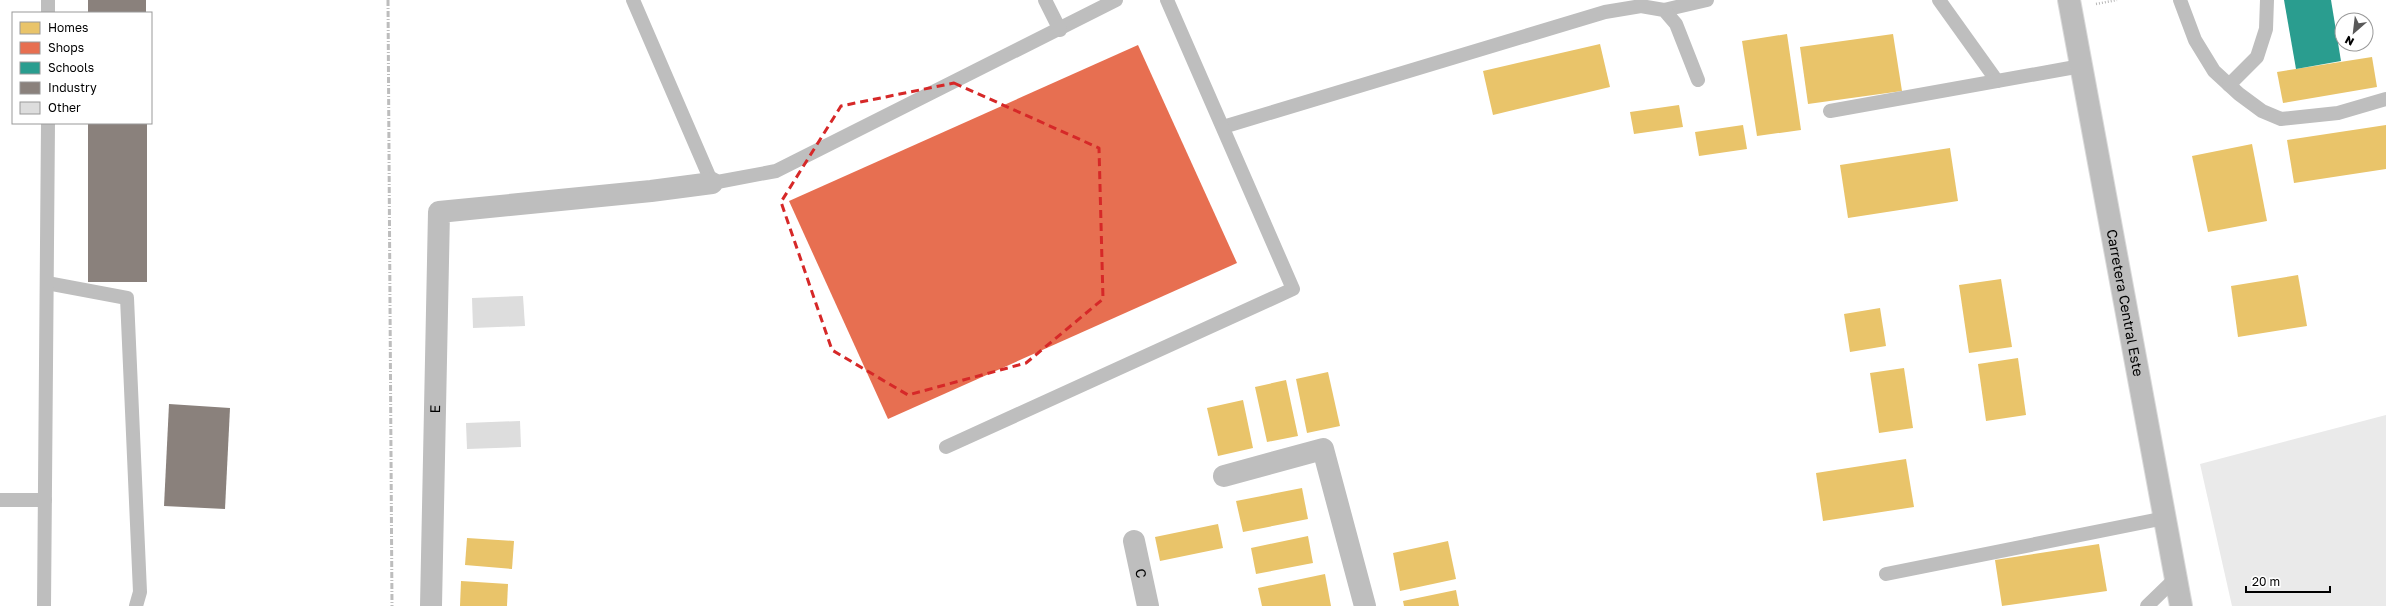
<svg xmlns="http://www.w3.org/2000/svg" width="2386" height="606" viewBox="0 0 2386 606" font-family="'Golos Text',sans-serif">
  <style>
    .green { fill: #eaeaea }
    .homes { fill: #e9c46a }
    .shops { fill: #e76f51 }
    .schools { fill: #2a9d8f }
    .industry { fill: #8a817c }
    .building { fill: #ddd }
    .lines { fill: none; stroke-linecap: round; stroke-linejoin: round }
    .primary-casing { stroke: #dbdbdb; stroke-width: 24 }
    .path { stroke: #b8b8b8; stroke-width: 2.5; stroke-dasharray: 1 2; stroke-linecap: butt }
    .lane { stroke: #bebebe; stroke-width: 14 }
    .street { stroke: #bebebe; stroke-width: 22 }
    .primary { stroke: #bdbdbd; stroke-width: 22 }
    .rail { stroke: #bdbdbd; stroke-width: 3; stroke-dasharray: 6 2 1 2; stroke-linecap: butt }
    .marked { fill: none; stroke: #d62828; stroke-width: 3; stroke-dasharray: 8 5; stroke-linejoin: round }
    .labels { text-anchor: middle; stroke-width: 4; stroke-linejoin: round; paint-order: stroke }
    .street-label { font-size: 14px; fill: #000; stroke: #fff }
  </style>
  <rect width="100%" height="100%" fill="#fff"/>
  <polygon class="green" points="2386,415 2386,606 2232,606 2200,464"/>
  <g class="homes">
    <polygon points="1787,34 1801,130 1757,136 1742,41"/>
    <polygon points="1893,34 1902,91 1808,104 1800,47"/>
    <polygon points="1600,44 1610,87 1493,115 1483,71"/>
    <polygon points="2372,57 2377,87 2283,103 2277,72"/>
    <polygon points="1679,105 1683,127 1634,134 1630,112"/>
    <polygon points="1743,125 1747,149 1699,156 1695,132"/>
    <polygon points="2386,125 2386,169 2294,183 2287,140"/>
    <polygon points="2252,144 2267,221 2208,232 2192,156"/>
    <polygon points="1950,148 1958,201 1848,218 1840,165"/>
    <polygon points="2298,275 2307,326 2238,337 2231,286"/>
    <polygon points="2001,279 2012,347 1969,353 1959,285"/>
    <polygon points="1880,308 1886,346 1850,352 1844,314"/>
    <polygon points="2018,358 2026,415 1986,421 1978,364"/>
    <polygon points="1904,368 1913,428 1879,433 1870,373"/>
    <polygon points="1328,372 1340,426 1307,433 1296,379"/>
    <polygon points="1286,380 1298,436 1267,442 1255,387"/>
    <polygon points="1243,400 1253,448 1218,456 1207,408"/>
    <polygon points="1906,459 1914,507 1823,521 1816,473"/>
    <polygon points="1302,488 1308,519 1243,532 1236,501"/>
    <polygon points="1218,524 1223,548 1160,561 1155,537"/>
    <polygon points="1308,536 1313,563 1256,574 1251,548"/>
    <polygon points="467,538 514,541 512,569 465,565"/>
    <polygon points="1448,541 1456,579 1400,591 1393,553"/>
    <polygon points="2099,544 2107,591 2002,606 1995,560"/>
    <polygon points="1325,574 1331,606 1262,606 1258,588"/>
    <polygon points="461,581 508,584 507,606 460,606"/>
    <polygon points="1456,590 1459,606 1404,606 1403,601"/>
  </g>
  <polygon class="shops" points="1138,45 1237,263 888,419 789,201"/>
  <polygon class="schools" points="2284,0 2331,0 2341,61 2296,69"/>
  <g class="industry">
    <rect x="88" y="0" width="58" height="13"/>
    <rect x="88" y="123" width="59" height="159"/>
    <polygon points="169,404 230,408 225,509 164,506"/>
  </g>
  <g class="building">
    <polygon points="523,296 525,326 473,328 472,298"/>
    <polygon points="520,421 521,447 467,449 466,423"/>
  </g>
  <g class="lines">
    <g class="primary-casing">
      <g id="primary">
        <path id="s3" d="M2069,0L2181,606"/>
      </g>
    </g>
    <polyline class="path" points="2096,4 2117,0"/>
    <g class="lane">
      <polyline points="633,0 712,183 776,171 1116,0"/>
      <polyline points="1045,0 1060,30"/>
      <polyline points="1939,0 1997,81"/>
      <polyline points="2180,0 2195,40 2214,71 2239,94 2262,111 2281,119 2338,113 2386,99"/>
      <polyline points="1664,10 1707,0"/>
      <polyline points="48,13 48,0"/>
      <polyline points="2229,85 2257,57 2266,29 2267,0"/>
      <polyline points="1830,111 2081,66"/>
      <polyline points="1223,127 1605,12 1641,6 1664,10 1676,24 1698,80"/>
      <polyline points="47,283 127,298 140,592 136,606"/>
      <polyline points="946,447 1293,289 1167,0"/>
      <polyline points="0,500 45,500"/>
      <polyline points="1886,574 2165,518"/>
      <polyline points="44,606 48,123"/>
      <polyline points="2147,606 2176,578"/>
    </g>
    <g class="street">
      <polyline points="1224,476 1323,449 1365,606"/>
      <path id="s1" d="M1134,541L1148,606"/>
      <path id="s2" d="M431,606L439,212L651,191L712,183"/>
    </g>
    <use href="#primary" class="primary"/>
    <polyline class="rail" points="388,0 392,606"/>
  </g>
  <path class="marked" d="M954,83L1099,148L1103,299L1026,363L908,395L832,350L781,202L841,106Z"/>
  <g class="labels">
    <g class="street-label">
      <text dy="5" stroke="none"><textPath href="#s3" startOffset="308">Carretera Central Este</textPath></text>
      <text dy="5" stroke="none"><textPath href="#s2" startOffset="197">E</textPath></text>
      <text dy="5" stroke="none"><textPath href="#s1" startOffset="33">C</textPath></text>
    </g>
  </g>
  <rect x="12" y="12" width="140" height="112" fill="#ffffff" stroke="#999999"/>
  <rect x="20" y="22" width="20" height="12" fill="#e9c46a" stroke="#999999"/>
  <text x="48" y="32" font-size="12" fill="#000000">Homes</text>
  <rect x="20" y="42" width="20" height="12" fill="#e76f51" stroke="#999999"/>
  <text x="48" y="52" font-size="12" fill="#000000">Shops</text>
  <rect x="20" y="62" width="20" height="12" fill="#2a9d8f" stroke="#999999"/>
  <text x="48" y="72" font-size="12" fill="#000000">Schools</text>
  <rect x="20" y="82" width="20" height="12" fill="#8a817c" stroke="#999999"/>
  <text x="48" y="92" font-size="12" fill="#000000">Industry</text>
  <rect x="20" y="102" width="20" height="12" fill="#dddddd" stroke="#999999"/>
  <text x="48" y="112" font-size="12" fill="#000000">Other</text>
  <g transform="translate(2354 32) rotate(208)"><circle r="19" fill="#ffffff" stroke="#999999"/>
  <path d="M0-3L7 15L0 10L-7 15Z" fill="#595959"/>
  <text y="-6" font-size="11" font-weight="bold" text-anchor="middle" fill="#000000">N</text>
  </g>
  <path d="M2246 586v6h84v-6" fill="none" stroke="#000000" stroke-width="2"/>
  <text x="2252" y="586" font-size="12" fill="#000000" stroke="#ffffff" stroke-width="3" paint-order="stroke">20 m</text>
</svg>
